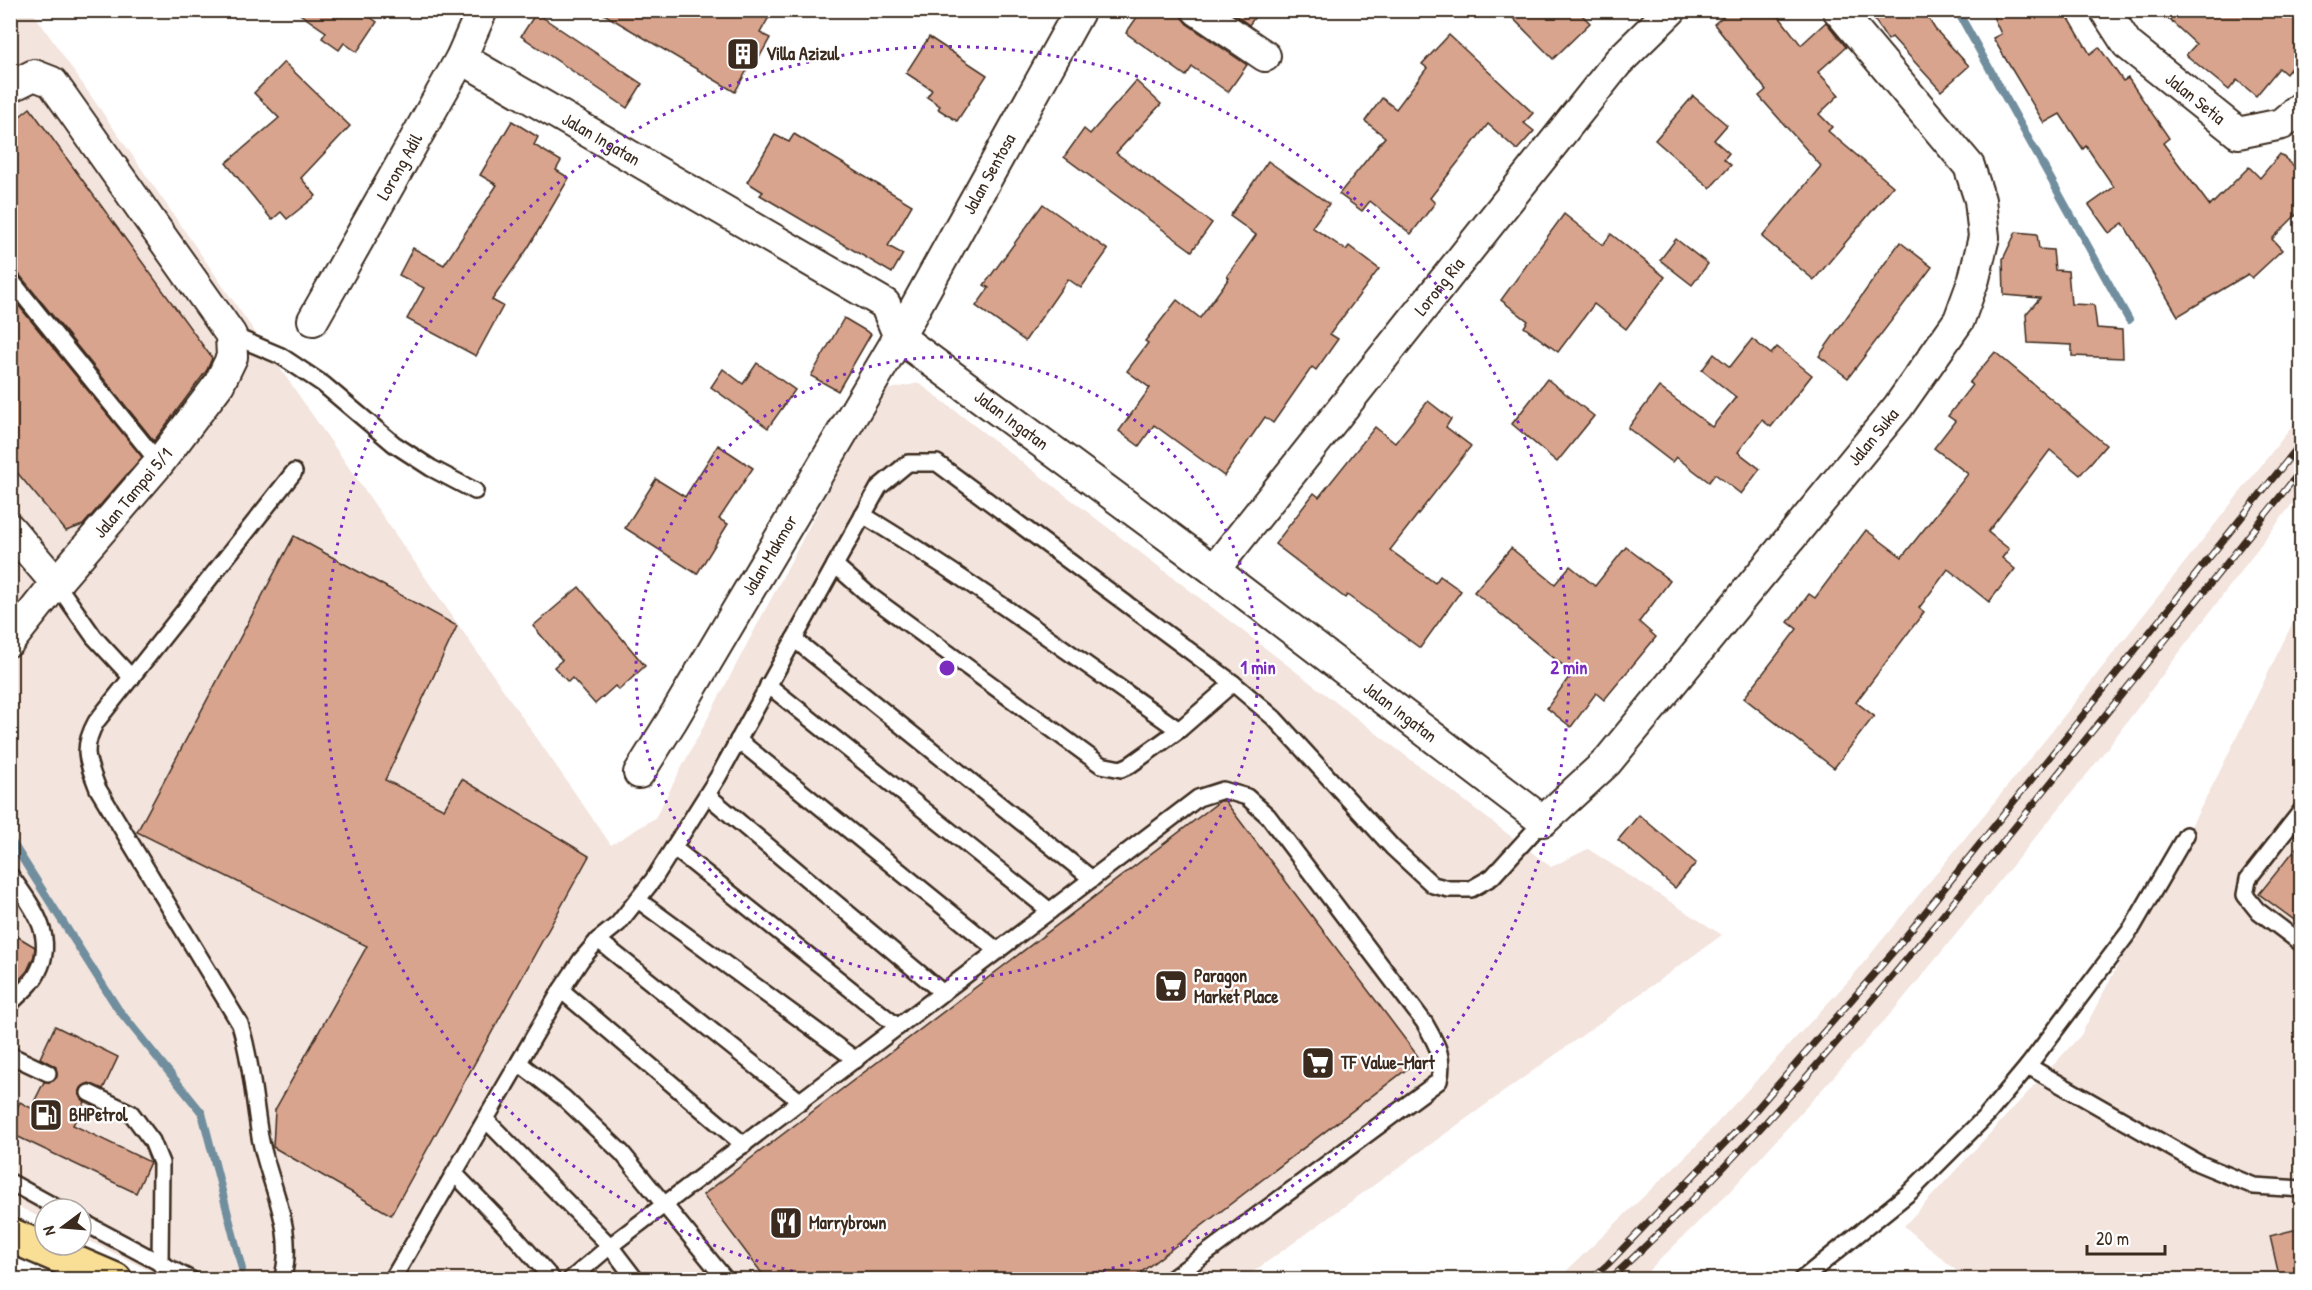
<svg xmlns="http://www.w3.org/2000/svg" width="2312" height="1290" viewBox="0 0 2312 1290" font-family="'Patrick Hand',sans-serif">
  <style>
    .built { fill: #f3e4dd }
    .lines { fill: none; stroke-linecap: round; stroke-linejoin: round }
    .stream { stroke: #708e9e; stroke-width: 8 }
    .building { fill: #d8a48e; stroke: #3b2a1e; stroke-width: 1.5 }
    .service-casing { stroke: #3b2a1e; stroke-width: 20 }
    .minor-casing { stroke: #3b2a1e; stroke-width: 34 }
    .primary-casing { stroke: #3b2a1e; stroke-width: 38 }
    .service { stroke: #fff; stroke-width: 15 }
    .minor { stroke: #fff; stroke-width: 30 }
    .primary { stroke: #f9df96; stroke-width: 33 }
    .rail-casing { stroke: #3b2a1e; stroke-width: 7 }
    .rail { stroke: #fff; stroke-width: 4.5; stroke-dasharray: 14; stroke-linecap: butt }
    .ring { fill: none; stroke: #7b2cbf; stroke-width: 3; stroke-dasharray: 3 6 }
    .labels { text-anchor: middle; stroke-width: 4.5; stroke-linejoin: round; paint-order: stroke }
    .poi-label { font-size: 18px; font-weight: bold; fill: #3b2a1e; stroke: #fff; text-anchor: start }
    .street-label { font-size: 18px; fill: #3b2a1e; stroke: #fff }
    .centre { fill: #7b2cbf; stroke: #fff; stroke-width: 3 }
    .ring-label { font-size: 18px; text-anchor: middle; font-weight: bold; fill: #7b2cbf; stroke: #fff; stroke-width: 4.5; stroke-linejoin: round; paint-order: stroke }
  </style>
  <rect width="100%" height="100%" fill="#fff"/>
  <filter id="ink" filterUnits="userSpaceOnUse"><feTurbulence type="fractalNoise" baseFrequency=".0167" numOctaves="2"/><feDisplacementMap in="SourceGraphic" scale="12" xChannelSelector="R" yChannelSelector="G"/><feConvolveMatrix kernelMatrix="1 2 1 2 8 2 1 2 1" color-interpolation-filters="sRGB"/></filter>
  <g filter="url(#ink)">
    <g class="built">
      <polygon points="10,11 32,11 611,845 655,818 881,391 919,383 1551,867 1588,849 1722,935 1243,1279 183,1279 146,1269 81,1237 81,1209 45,1209 45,1220 11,1203"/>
      <polygon points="2301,415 2301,492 2092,768 1894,1010 1731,1190 1640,1279 1558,1279 1693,1149 1852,977 2049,735"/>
      <polygon points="2301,606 2301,1279 1966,1279 1904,1226 2081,1035 2218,775"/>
    </g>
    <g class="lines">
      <g class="stream">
        <polyline points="1957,10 2129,320"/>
        <polyline points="10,839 118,1009 202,1113 242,1269"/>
      </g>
    </g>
    <g class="building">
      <polygon points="294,10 360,10 377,22 357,52 344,43 339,50 322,38 326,32"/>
      <polygon points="597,10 773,10 760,33 770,38 755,65 751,63 735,92"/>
      <polygon points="1142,10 1180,10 1182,18 1187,24 1247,65 1228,92 1192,67 1186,76 1126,33"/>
      <polygon points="1229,10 1260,10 1249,25"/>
      <polygon points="1505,10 1577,10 1590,23 1553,59"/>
      <polygon points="1731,10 1774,10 1801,45 1826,22 1846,47 1818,72 1839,95 1819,114 1832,127 1828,131 1893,186 1814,280 1762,237 1821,166 1759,96 1766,90 1714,24"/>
      <polygon points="1868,10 1923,10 1935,29 1969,66 1941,91 1892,37 1888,40"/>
      <polygon points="1990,10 2064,10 2090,54 2099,47 2123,81 2128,78 2169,138 2163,143 2210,206 2249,167 2260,178 2280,154 2301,172 2301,210 2272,239 2282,250 2252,278 2248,274 2178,316 2123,223 2109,233 2089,205 2114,187 2086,146 2083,149 2060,114 2044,123 1993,38 2001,34"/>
      <polygon points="2159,10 2301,10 2301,55 2286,74 2279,68 2256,96 2237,80 2229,90 2186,55 2196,44"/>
      <polygon points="536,13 642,84 627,108 521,36"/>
      <polygon points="1449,35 1533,113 1524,123 1534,131 1517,150 1488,124 1430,198 1435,203 1411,234 1370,201 1362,211 1339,194 1385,137 1365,121 1382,98 1396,109 1427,68 1422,64"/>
      <polygon points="929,37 987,75 957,121 938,109 940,106 927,97 932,90 906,73"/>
      <polygon points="284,62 350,126 301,178 316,196 287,219 281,212 272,220 226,163 279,118 254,93"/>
      <polygon points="1136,81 1161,104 1116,153 1212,223 1192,251 1064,157 1084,129 1090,134"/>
      <polygon points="1693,96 1727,125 1714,140 1729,153 1724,159 1731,165 1710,188 1655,140"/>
      <polygon points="30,108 212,358 207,370 154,441 18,273 10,270 10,124"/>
      <polygon points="512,121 538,137 534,145 561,161 556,170 569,178 528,248 492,300 503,306 476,356 407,319 424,288 399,275 413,248 444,265 497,185 480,175"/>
      <polygon points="794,134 912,205 888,246 903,254 892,273 760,195 763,192 747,182 775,135 789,142"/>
      <polygon points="1268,161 1329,204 1312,227 1346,250 1349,246 1379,269 1330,334 1338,339 1316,370 1312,367 1273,423 1265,417 1224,476 1154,425 1139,446 1119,431 1150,388 1127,371 1148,343 1145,341 1177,300 1200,318 1229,278 1227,276 1256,235 1230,216"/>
      <polygon points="1043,204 1108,250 1081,288 1068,279 1025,341 976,306 989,288 984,285"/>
      <polygon points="1564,214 1603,245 1611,234 1665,277 1626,329 1594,304 1558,352 1524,327 1528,321 1501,300"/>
      <polygon points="2016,232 2037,234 2039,249 2053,250 2055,270 2068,271 2071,304 2094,305 2097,328 2122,330 2123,358 2072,356 2072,345 2028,343 2026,314 2040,298 2004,295 2003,259"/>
      <polygon points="1676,239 1708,264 1692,285 1660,260"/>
      <polygon points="1900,242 1932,267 1848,378 1819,356"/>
      <polygon points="10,295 142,457 83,525 66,531 10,464"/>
      <polygon points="844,318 871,334 838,391 811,376"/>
      <polygon points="1752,339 1771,354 1777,347 1812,375 1771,427 1762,420 1738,452 1760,469 1741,494 1715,474 1709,482 1676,457 1672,462 1628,428 1659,387 1712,427 1736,397 1702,370 1714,354 1730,367"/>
      <polygon points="1995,352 2106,445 2080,475 2050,450 1988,532 2009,549 2002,558 2015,569 1989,602 1948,569 1919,608 1924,612 1856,702 1874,716 1834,768 1744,698 1797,629 1788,622 1809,594 1815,598 1866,530 1902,557 1968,474 1934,448 1955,421 1948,416 1972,385 1969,383"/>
      <polygon points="757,363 795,390 768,428 711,387 723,369 743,384"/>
      <polygon points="1547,379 1594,416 1557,462 1512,424"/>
      <polygon points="1428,401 1451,419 1446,427 1471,446 1390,550 1435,583 1440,576 1461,591 1420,648 1347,595 1345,598 1275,544 1314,493 1319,497 1375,427 1395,443"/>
      <polygon points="718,445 753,468 719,519 728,524 697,574 625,528 656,479 685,497"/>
      <polygon points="294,536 457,626 385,780 444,809 462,779 589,856 391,1215 273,1147 275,1110 367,946 137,832"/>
      <polygon points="1626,547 1670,581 1639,622 1656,637 1604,700 1596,693 1571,727 1547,708 1572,673 1474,592 1511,548 1555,584 1570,566 1595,586"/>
      <polygon points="579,587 645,666 619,690 615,686 595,704 572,678 568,682 554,667 562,660 533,626"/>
      <polygon points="1220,801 1225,801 1420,1059 1131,1280 767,1280 703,1195"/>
      <polygon points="1639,815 1696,863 1675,888 1618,840"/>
      <polygon points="2301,842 2301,925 2259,894"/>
      <polygon points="10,932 35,947 34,956 27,971 10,990"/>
      <polygon points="55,1026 118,1057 103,1089 89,1083 81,1088 79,1094 85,1102 73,1125 150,1162 136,1193 10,1133 10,1123 20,1102 31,1108 44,1082 53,1081 57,1077 56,1067 40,1058"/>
      <polygon points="2301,1228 2301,1280 2280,1280 2270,1236"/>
    </g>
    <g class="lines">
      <g class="service-casing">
        <g id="service">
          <polyline points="10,279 159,463"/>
          <polyline points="231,335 281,356 323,384 394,444 431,468 475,491"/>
          <polygon points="908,463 937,463 1233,683 1179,730 1130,765 1121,769 1101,765 869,595 835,565 879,487"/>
          <path d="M863,515C972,581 1075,657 1179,730"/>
          <polyline points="56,583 94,637 132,678"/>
          <polyline points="794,639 1092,879"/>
          <polyline points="1233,683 1274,718 1393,848 1433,885 1449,889 1471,889 1492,877 1543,821"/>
          <polyline points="768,685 1050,911"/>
          <polyline points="738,740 998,951"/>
          <polyline points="707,795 943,993"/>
          <polyline points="2302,810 2248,879 2245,895 2257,910 2302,944"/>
          <polyline points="674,848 898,1027"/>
          <path d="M10,875C31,905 57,935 38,972C33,984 19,994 10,1004"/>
          <polyline points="638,900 856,1060"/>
          <polyline points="598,940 801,1102"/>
          <polyline points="561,990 744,1145"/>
          <polyline points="10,1055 48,1073"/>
          <polyline points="519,1063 564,1098 622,1153 726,1280"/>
          <polyline points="2028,1066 2198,1163 2254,1186 2302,1189"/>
          <polyline points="89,1093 131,1113 152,1141 161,1163 160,1264"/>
          <polyline points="486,1120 610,1246 636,1280"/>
          <polyline points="455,1174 510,1231 553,1280"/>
          <polyline points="10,1182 59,1209"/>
          <polyline points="81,1221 192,1280"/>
          <path d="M282,1280C297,1230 269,1185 260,1137C254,1099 251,1061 240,1024L98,789C87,761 81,749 96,722L294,472"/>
          <polyline points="392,1280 561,990 581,960 598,940 618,924 653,880 718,777 835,565"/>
          <path d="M570,1280L610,1246L1198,798L1223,790L1247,797L1268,816L1424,1022C1436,1043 1445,1056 1439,1081L1170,1280"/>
          <polyline points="1801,1280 1910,1192 1987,1115 2028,1066 2132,928 2186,835"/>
        </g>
      </g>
      <g class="minor-casing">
        <g id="minor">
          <polyline points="1197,10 1265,56"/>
          <path id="s1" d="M2105,10L2127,44L2238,133L2282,124L2302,107"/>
          <path id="s2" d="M461,58L885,304L899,337L1214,570L1543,821L1607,762L1898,407L1959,320L1974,279L1984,237L1980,200L1969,166L1838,10"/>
          <polyline points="10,87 34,75 52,82 231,335 232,357 219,384 159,463 56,583 10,641"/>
          <path id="s3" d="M313,320L461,58L482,10"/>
          <polyline points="10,529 56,583"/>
          <path id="s4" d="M1214,570L1618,62L1671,10"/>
          <path id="s5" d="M639,773L671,722L899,337L1080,10"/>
        </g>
      </g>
      <g class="primary-casing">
        <polyline id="primary" points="10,1235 115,1280"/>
      </g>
      <use href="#service" class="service"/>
      <use href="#minor" class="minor"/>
      <use href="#primary" class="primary"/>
      <g class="rail-casing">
        <g id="rail">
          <polyline points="1590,1280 1608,1264 1748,1119 1894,951 2302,442"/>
          <path d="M1609,1280C1740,1161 1854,1024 1966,887C2079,749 2190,609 2302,469"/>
        </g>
      </g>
      <use href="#rail" class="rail"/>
    </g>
  </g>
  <g class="ring">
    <circle cx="947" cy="668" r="311"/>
    <path d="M828 1279A622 622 0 1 1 1066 1279"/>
  </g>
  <defs>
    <g id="building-square" transform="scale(1.725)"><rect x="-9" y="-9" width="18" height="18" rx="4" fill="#3b2a1e" stroke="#fff"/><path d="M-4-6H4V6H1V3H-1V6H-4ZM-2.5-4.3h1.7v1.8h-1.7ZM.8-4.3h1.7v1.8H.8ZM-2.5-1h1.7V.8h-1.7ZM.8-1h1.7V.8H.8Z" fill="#fff"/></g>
    <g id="supermarket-square" transform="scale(1.725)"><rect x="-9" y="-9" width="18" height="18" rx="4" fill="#3b2a1e" stroke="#fff"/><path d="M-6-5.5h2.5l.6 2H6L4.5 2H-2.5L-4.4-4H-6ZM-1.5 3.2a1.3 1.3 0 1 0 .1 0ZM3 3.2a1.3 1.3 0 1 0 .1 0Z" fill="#fff"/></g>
    <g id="fuel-square" transform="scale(1.725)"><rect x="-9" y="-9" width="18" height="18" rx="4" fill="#3b2a1e" stroke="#fff"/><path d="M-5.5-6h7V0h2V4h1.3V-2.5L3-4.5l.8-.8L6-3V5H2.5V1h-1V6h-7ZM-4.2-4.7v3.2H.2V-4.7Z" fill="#fff"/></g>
    <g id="restaurant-square" transform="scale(1.725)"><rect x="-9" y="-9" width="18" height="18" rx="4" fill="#3b2a1e" stroke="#fff"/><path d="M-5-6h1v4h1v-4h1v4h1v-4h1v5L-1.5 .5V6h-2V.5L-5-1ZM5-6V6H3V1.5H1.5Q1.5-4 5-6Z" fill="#fff"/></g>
  </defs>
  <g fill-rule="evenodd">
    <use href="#building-square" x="743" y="54"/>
    <use href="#supermarket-square" x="1171" y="986"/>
    <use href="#supermarket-square" x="1318" y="1063"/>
    <use href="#fuel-square" x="46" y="1115"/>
    <use href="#restaurant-square" x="786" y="1223"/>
  </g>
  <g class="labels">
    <g class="poi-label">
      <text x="766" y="60">Villa Azizul</text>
      <text x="1194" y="982">Paragon<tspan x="1194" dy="21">Market Place</tspan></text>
      <text x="1341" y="1069">TF Value-Mart</text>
      <text x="69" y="1121">BHPetrol</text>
      <text x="809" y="1229">Marrybrown</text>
    </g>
    <g class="street-label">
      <text dy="6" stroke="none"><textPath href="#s1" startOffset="128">Jalan Setia</textPath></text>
      <text dy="6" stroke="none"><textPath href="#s2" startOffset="162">Jalan Ingatan</textPath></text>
      <text dy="6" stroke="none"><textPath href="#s3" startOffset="176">Lorong Adil</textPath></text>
      <text dy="6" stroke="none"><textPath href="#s5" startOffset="694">Jalan Sentosa</textPath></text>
      <text dy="6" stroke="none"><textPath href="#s4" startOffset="362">Lorong Ria</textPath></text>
      <text dy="6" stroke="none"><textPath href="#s2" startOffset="666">Jalan Ingatan</textPath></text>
      <text dy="6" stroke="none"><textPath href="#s2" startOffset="1839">Jalan Suka</textPath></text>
      <text transform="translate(133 493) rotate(-50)" y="6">Jalan Tampoi 5/1</text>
      <text dy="6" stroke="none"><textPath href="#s5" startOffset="254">Jalan Makmor</textPath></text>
      <text dy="6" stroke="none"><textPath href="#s2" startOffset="1152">Jalan Ingatan</textPath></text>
    </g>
  </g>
  <circle cx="947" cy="668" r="9" class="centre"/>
  <g class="ring-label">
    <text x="1258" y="674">1 min</text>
    <text x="1569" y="674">2 min</text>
  </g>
  <rect width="2312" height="1290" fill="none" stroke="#fff" stroke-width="36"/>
  <rect x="18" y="18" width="2276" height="1254" fill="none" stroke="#3b2a1e" stroke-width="2" filter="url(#ink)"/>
  <g transform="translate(63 1227) rotate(254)"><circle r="28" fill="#ffffff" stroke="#b1aaa5" stroke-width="1.5"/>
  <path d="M0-4.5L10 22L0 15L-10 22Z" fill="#3b2a1e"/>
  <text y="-9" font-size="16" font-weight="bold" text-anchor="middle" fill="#3b2a1e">N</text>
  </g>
  <path d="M2087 1245v9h78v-9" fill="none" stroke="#3b2a1e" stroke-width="3"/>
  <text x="2096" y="1245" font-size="18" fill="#3b2a1e" stroke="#ffffff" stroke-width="4.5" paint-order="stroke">20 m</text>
</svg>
